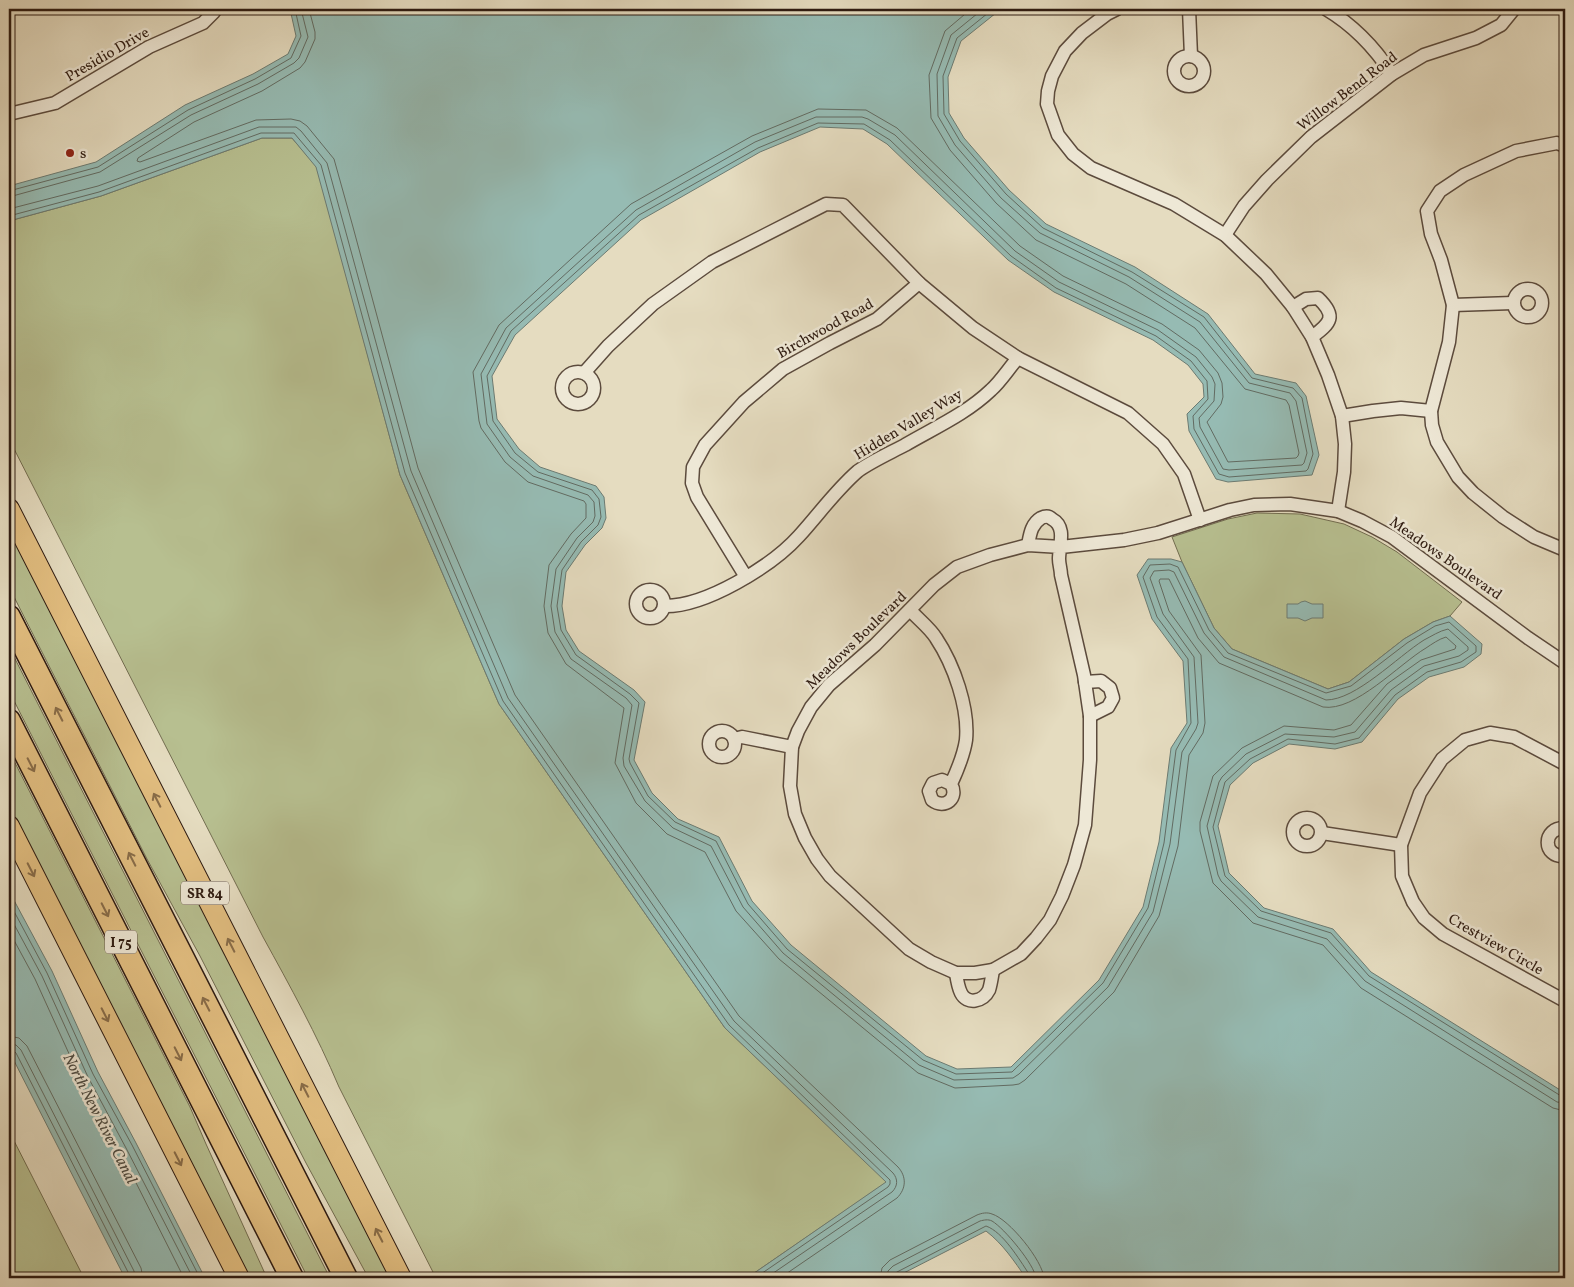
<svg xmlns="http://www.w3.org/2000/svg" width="1574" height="1287" viewBox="0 0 1574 1287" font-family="Vollkorn,serif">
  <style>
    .green { fill: #b7bf90; stroke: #726d50 }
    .water { fill: #96bbb3; stroke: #6c7b72 }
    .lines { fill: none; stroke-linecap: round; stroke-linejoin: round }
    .shore { stroke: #626b62; stroke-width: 1 }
    .street-casing { stroke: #5c4b3d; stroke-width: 15 }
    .primary-casing { stroke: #2e1b11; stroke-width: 22 }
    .highway-casing { stroke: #2e1b11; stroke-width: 25 }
    .street { stroke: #eee8d6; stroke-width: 12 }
    .primary { stroke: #e2be80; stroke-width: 20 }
    .highway { stroke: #e2be80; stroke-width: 22 }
    .oneway { stroke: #886c48 }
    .poi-dot { fill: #8f2418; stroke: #eee8d6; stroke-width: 2 }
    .labels { text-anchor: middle; stroke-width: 5; stroke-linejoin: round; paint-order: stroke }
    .shield { fill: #eee8d6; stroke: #68584c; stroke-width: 1 }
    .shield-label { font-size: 14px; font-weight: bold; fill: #2e1b11 }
    .street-label { font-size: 15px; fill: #2e1b11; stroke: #eee8d6 }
    .poi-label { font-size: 15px; fill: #2e1b11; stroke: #eee8d6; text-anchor: start }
    .water-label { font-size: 16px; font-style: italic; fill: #4d4b42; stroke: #eee8d6 }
  </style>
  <rect width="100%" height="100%" fill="#e5dcc0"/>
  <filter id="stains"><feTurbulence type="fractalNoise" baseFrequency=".004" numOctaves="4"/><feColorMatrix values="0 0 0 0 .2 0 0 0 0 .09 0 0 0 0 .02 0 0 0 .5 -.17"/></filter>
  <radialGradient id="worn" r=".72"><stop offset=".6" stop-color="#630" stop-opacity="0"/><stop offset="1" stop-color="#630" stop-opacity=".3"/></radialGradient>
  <g class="green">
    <path d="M262,138H292L317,167L400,475L499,704L725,1028L887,1182L747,1278H436L339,1087C317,1035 290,986 263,937L9,439V221L101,196Z"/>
    <polygon points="1257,513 1300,514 1344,524 1372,537 1397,552 1462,602 1450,616 1433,622 1404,639 1349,682 1328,689 1232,649 1214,628 1182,562 1172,537 1228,519"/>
    <polygon points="9,525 392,1278 369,1278 368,1277 306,1163 200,956 147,859 9,587"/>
    <polygon points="9,647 330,1278 308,1278 9,691"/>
    <polygon points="9,751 190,1107 206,1144 267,1278 245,1278 9,814"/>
    <polygon points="9,1131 84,1278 9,1278"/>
  </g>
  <g class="water">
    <path d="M290,9H1001L961,41L948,77L949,113L964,138L1009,190L1046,224L1135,267L1208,314L1255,374L1296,383L1306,396L1319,455L1312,475L1228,482L1216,479L1189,431L1187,414L1204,397L1203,384L1188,365L1153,340L1054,292L1008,260L887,144L863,129L820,127L760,152L641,220L515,335L492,376L497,419L519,449L540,467L596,486L604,497L606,518L602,528L585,545L566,572L562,606L566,630L579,651L634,690L645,702L634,760L652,793L678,819L719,837L752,901L791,945L926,1056L957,1069L1011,1067L1099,980L1143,907L1159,842L1171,748L1187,723L1183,661L1152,619L1137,575L1148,559H1171L1182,562L1214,628L1232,649L1328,689L1349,682L1404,639L1433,622L1450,616L1482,644L1481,654L1464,667L1429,677L1398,699L1362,742L1335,749L1289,744L1253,763L1230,785L1218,826L1229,873L1264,908L1333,929L1371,972L1565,1093V1278H1026C1014,1261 1003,1244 986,1231L894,1278H747L886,1182L725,1028L499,704L400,475L316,167L292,138H262L101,196L9,221V186L96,162L185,105L253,74L288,54L296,36Z"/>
    <polygon points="1305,601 1312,604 1323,604 1323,618 1312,618 1305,621 1298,618 1287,618 1287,604 1298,604 1301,602"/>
    <polygon points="9,891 52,971 98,1072 136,1143 205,1278 125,1278 9,1051"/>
  </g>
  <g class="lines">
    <g class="shore">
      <path d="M309,9L315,32V39L305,62L300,68L262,91L194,122L138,158L137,161L140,162L256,120L291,119L300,121L307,126L334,159L353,227L418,468L515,695L739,1016L898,1167C907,1177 906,1189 897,1198L780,1278"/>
      <path d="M971,9L945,31L929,75L931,118L950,150L996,203L1036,240L1126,284L1195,328L1245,389L1286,400L1289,405L1299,453L1298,456L1296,458L1228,462L1207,422L1221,404L1223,397L1222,383L1218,373L1199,350L1162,324L1063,276L1020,246L897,128L866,110L818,109L752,136L631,204L499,325L473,372L479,421L481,428L505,462L528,482L584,501L586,504V518L571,534L549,565L544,606L548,633L566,664L624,708L615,763L636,803L667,834L705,852L736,911L779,959L918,1073L955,1088L1013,1085L1019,1084L1025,1080L1114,992L1159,916L1178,846L1189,755L1203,733L1205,723L1201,655L1169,611L1159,581L1160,579H1169L1198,638L1219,663L1323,707C1355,712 1399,664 1426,648C1432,644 1439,639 1446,637L1456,646L1455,649L1421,660L1387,684L1351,725L1334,730L1284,726L1242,748L1213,776L1200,822V831L1213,883L1253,923L1323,945L1361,988L1553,1108L1565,1111"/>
      <path d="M983,9L951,35L937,74L938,116L955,145L1001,198L1040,233L1129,277L1200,322L1249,383L1290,393L1296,401L1307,453L1304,463L1302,465L1229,470L1223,469L1200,427L1199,418L1214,401L1215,384L1212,377L1196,357L1158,330L1059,282L1015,251L895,135L868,119L862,117H816L755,142L636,210L506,328L481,374L487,424L510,457L533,476L588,495L594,502L595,516L593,522L577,538L556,569L551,606L555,632L571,659L626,698L632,705L623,758L624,766L645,801L673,828L711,846L743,907L783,953L919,1065L954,1080L1013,1078L1019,1074L1108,987L1153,912L1170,844L1182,752L1196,729L1198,723L1194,657L1163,614L1150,578L1154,571L1169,570L1174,572L1204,633L1224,657L1326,700C1356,700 1397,657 1424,640C1432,636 1439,631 1448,629L1468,647V650L1459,656L1424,666L1391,690L1355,732L1334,737L1285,734L1246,754L1222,777L1219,782L1207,826L1218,875L1221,881L1258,917L1327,939L1365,981L1557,1102L1565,1103"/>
      <polyline points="993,9 957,38 943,76 944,114 960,141 1006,194 1043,228 1132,272 1204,317 1252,378 1293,388 1302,398 1313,454 1308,469 1306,471 1229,477 1219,474 1194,429 1193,416 1208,399 1207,381 1191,361 1156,336 1056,288 1011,256 890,140 864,124 818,123 758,148 639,215 511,331 487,376 493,421 515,453 538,472 592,490 599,499 601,517 598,525 581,542 562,570 557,606 561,630 576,655 630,694 639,703 629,759 630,763 648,796 675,822 716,841 748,904 787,949 923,1060 956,1074 1012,1072 1103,983 1148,908 1164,843 1176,750 1191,723 1188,659 1157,617 1143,577 1150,565 1170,564 1178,567 1209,630 1228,653 1326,693 1351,686 1407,643 1435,626 1449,622 1476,646 1476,652 1461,662 1427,672 1395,695 1359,738 1335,744 1288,739 1250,759 1225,782 1213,827 1225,876 1261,911 1331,933 1369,976 1561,1096 1565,1097"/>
      <polyline points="9,191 98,167 188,110 255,79 291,58 301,36 295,9"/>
      <polyline points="9,197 100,172 191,115 258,84 294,63 299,58 308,37 301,9"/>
      <path d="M9,209L98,186L259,127H296L301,131L327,163L411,471L508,698L734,1021L893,1173C898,1179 898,1186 892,1192L766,1278"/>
      <polyline points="9,216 99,192 261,133 294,133 321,165 405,473 503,701 729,1025 890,1180 890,1184 888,1187 755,1278"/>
      <polyline points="9,902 47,973 93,1074 132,1145 200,1278"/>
      <polyline points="9,915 42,976 88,1077 126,1148 193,1278"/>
      <polyline points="9,931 35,979 81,1080 120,1151 184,1278"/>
      <polyline points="9,1036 19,1038 27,1046 141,1268 143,1278"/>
      <polyline points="9,1043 16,1045 21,1050 134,1271 135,1278"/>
      <polyline points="9,1050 13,1050 16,1053 129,1274 129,1278"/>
      <path d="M880,1278L882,1268L890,1260L977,1215C982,1213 987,1212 992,1214C1009,1219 1043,1261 1044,1278"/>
      <path d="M887,1278L888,1271L893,1266L980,1221C984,1220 988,1219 992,1221C1004,1228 1035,1265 1036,1278"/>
      <path d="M894,1278V1274L897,1272L986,1226C1003,1232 1019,1259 1029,1274L1030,1278"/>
    </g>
    <g class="street-casing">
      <g id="street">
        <polyline points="1117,9 1107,14 1082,33 1065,51 1052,76 1048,91 1047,104 1058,135 1073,154 1091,168 1174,204 1225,235 1266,274 1293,307 1312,337 1328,375 1342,416 1345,444 1344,472 1338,511"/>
        <polyline points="1189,9 1191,56"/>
        <path d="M1326,9C1353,25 1375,48 1392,74"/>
        <circle cx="1189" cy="71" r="15"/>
        <polyline points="9,114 55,103 149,47 203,23 214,12 214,9"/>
        <polyline points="1565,146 1557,143 1516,151 1464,175 1440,191 1427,211 1431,234 1441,260 1453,305 1449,342 1431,411 1432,425 1437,442 1458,477 1473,493 1503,517 1534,537 1565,550"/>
        <polyline points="1225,235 1244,206 1267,180 1311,137 1392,74 1424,55 1476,38 1501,25 1514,9"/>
        <circle cx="1528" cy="303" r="14"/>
        <polyline points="1453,305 1513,303"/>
        <path d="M1293,307L1306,299L1318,298C1337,316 1331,323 1312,337"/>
        <circle cx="578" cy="388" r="16"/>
        <polyline points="584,373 608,346 653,304 712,262 826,204 843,205 919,283 973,328 1018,358 1128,413 1163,444 1184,474 1200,520"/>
        <polyline points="1342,416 1373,411 1401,408 1431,411"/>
        <path d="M1028,545C1030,535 1031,524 1041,518C1045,516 1049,516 1052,519C1067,527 1059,546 1059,559C1059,564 1061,570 1061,575L1084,675L1090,716V760L1085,825L1074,865L1062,896L1050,920L1036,938L1021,954L993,970L975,973H956L931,962L909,949L830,876L817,859L805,838L795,814L790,786L792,747L798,731L811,707L829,685L875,645L934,585L957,567L990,555L1028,545L1061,547L1124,540L1158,533L1230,510L1254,505L1290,504L1338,511L1362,521L1392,537L1528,638L1565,663"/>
        <polyline points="746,577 697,497 692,483 693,467 705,445 744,402 783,369 830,343 877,319 919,283"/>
        <circle cx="650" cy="604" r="14"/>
        <path d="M664,606C705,607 772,566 799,536C819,514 836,490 858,471C872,461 890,453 905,445C934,428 966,414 991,390C1001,381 1009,368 1018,358"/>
        <path d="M910,610C918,619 930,628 936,638C954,665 969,708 966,740C964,754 957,771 951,784C959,798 945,810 932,800L929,791L933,783L942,780L951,784"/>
        <polyline points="1085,682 1101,681 1110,688 1113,698 1108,707 1090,716"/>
        <circle cx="722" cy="744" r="13"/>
        <polyline points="734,739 742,737 792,747"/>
        <polyline points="1565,764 1514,737 1490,733 1465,740 1442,759 1420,793 1401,845 1402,876 1413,902 1424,918 1443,934 1565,1001"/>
        <circle cx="1307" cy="832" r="14"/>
        <path d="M1565,828C1542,827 1542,858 1565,856"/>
        <polyline points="1322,833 1401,845"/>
        <path d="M956,973C957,980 958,987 961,993C967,1005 983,1002 989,990C991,984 992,976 993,970"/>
      </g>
    </g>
    <g class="primary-casing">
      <g id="primary">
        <polyline points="9,509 401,1278"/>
        <polyline points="9,826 239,1278"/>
      </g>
    </g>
    <g class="highway-casing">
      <g id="highway">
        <polyline points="9,617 346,1278"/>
        <polyline points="9,721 292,1278"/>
      </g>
    </g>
    <use href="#street" class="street"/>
    <use href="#primary" class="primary"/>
    <use href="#highway" class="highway"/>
  </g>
  <defs><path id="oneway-shaft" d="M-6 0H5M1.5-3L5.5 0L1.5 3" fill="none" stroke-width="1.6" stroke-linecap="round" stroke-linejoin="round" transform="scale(1.25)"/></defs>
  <g class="oneway">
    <use href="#oneway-shaft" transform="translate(59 714) rotate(-117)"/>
    <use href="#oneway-shaft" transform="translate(31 765) rotate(63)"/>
    <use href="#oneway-shaft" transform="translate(157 800) rotate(-117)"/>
    <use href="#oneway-shaft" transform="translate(132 859) rotate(-117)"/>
    <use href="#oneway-shaft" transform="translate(31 870) rotate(63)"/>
    <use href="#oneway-shaft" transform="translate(105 910) rotate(63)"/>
    <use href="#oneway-shaft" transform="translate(231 945) rotate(-117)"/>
    <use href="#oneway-shaft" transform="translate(206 1004) rotate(-117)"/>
    <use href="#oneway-shaft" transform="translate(105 1015) rotate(63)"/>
    <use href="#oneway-shaft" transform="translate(178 1054) rotate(63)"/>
    <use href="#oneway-shaft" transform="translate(305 1090) rotate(-117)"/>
    <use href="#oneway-shaft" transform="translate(178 1159) rotate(63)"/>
    <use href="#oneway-shaft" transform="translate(379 1235) rotate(-117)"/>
  </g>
  <circle class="poi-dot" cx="70" cy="153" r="5"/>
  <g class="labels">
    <g class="shield">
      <rect x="181" y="881.5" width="48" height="23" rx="4"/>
      <rect x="105" y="930.5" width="32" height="23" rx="4"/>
    </g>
    <g class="shield-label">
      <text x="205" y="898">SR 84</text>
      <text x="121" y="947">I 75</text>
    </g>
    <g class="street-label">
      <text transform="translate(107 54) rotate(-30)" y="5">Presidio Drive</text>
      <text transform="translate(1347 91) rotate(-37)" y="5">Willow Bend Road</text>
      <text transform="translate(825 328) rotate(-29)" y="5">Birchwood Road</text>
      <text transform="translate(908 424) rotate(-31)" y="5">Hidden Valley Way</text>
      <text transform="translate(1446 558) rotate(35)" y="5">Meadows Boulevard</text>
      <text transform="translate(856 640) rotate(-44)" y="5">Meadows Boulevard</text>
      <text transform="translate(1496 944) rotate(30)" y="5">Crestview Circle</text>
    </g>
    <g class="poi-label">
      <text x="80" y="158">s</text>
    </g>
    <g class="water-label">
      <text transform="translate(101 1118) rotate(63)" y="6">North New River Canal</text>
    </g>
  </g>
  <rect width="1574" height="1287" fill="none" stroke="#e5dcc0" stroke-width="30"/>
  <rect x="10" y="10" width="1554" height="1267" fill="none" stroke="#2e1b11" stroke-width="2.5"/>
  <rect x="15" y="15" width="1544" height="1257" fill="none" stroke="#2e1b11"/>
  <rect width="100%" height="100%" filter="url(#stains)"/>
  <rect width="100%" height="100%" fill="url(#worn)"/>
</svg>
